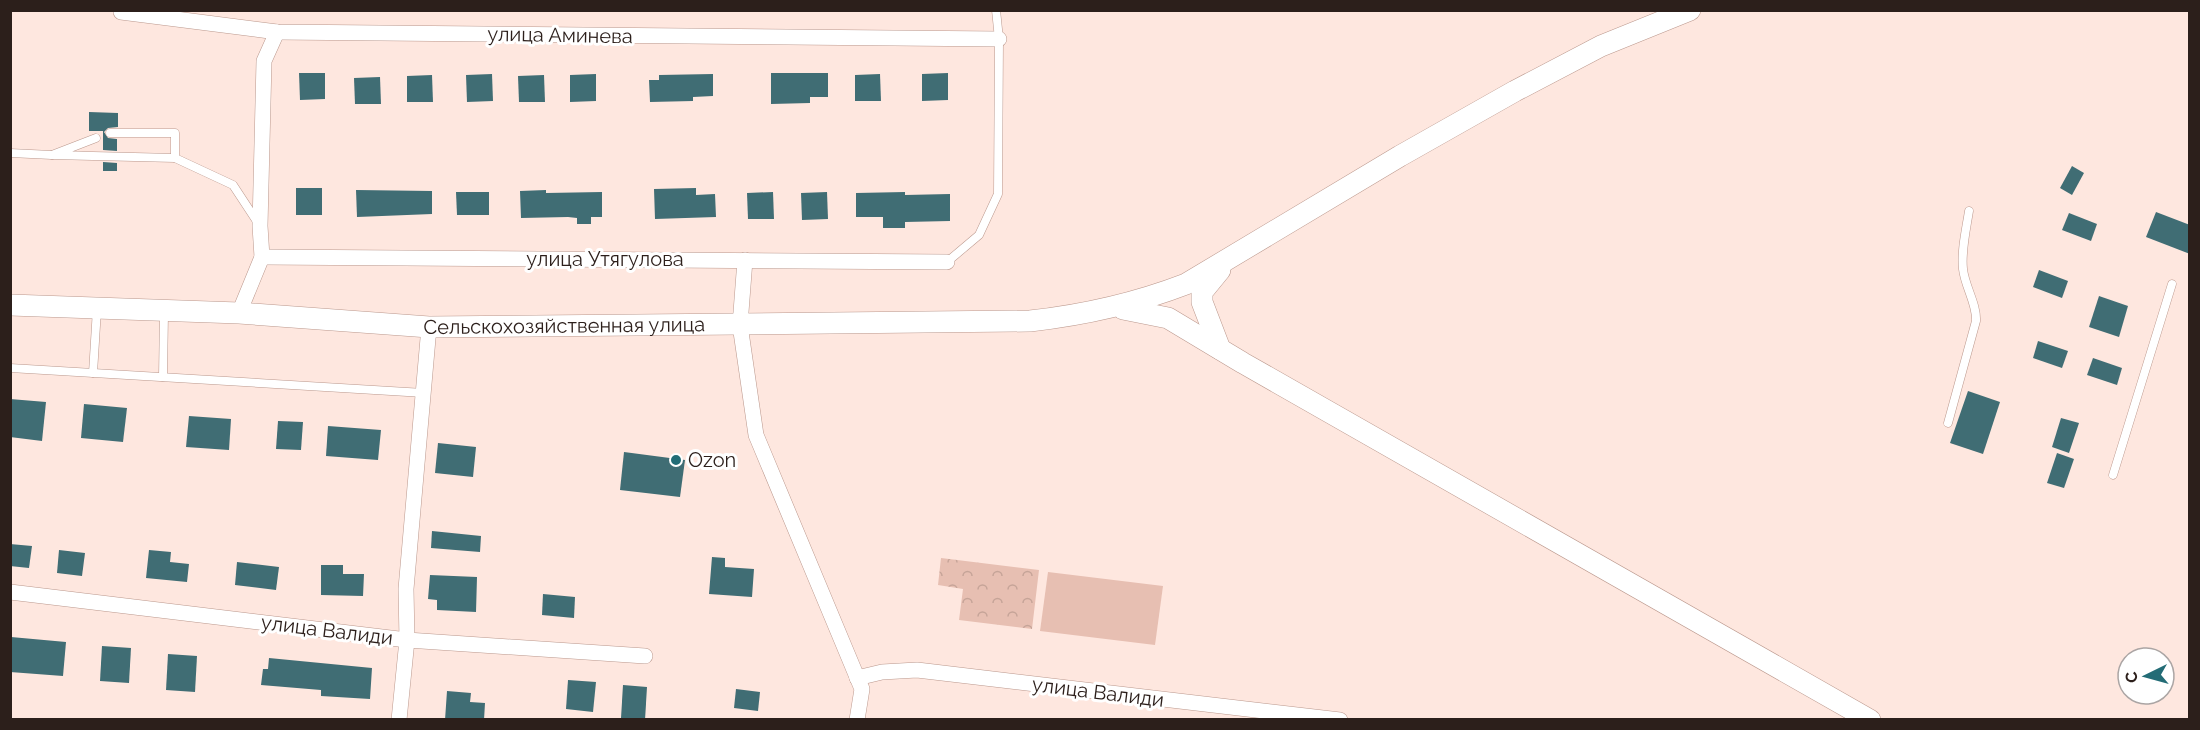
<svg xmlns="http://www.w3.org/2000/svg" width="2200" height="730" viewBox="0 0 2200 730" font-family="Raleway,sans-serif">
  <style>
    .park { fill: url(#park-crowns) }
    .pitch { fill: #e7bfb2 }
    .building { fill: #406d74 }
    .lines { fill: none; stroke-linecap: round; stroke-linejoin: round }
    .lane-casing { stroke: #bb988d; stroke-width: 9 }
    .street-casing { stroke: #bb988d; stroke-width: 16 }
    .secondary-casing { stroke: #bb988d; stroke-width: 22 }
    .lane { stroke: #fff; stroke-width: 8 }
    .street { stroke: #fff; stroke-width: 15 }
    .secondary { stroke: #fff; stroke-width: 21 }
    .poi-dot { fill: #236c76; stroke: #fff; stroke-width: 2 }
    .labels { text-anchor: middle; stroke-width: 6; stroke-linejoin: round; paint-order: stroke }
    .street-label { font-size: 20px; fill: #2c1f1b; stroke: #fff }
    .poi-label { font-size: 20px; fill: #2c1f1b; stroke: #fff; text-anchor: start }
  </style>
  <defs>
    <pattern id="park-crowns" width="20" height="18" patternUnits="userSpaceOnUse" patternTransform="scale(1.5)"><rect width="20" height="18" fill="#e7bfb2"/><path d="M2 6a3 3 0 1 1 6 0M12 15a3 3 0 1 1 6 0" fill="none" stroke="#c6a498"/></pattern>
  </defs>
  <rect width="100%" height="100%" fill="#fee7df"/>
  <polygon class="park" points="941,558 1039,570 1032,629 959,620 963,589 938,585"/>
  <polygon class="pitch" points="1048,572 1163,586 1155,645 1040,631"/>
  <g class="building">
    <polygon points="299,73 325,73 325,99 300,100"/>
    <polygon points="771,73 828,73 828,97 810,97 810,103 771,104"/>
    <polygon points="948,73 948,100 922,101 922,74"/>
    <polygon points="492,74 493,101 467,102 466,75"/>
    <polygon points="596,74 596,101 570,102 570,75"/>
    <polygon points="713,74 713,96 693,97 693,101 650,102 649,80 659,80 659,75"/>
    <polygon points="880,74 881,101 855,101 855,75"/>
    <polygon points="432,75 433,102 407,102 407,76"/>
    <polygon points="544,75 545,102 519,102 518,76"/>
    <polygon points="380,77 381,104 355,104 354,78"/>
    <polygon points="89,112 118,113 118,127 108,128 104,132 108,138 117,139 117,151 103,150 103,131 89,131"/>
    <polygon points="103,162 117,163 117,171 103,171"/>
    <polygon points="2072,166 2084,173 2072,195 2060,188"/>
    <rect x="296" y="188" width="26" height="27"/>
    <polygon points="696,188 696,195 715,194 716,217 655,219 654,189"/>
    <polygon points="356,190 432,191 432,214 357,217"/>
    <polygon points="546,190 546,193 602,192 602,217 591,217 591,224 577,224 577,218 568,217 521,218 520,191"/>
    <polygon points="456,192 489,192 489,215 457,215"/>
    <polygon points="773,192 774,219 748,219 747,193"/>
    <polygon points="827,192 828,219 802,220 801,193"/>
    <polygon points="905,192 905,195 950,194 950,221 905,222 905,228 883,228 883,217 856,217 856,193"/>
    <polygon points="2156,212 2190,225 2190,254 2146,237"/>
    <polygon points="2069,213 2097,224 2091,241 2062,230"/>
    <polygon points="2039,270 2068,281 2062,298 2033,287"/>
    <polygon points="2099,296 2128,306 2119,337 2089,327"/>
    <polygon points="2038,341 2068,351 2062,368 2033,358"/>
    <polygon points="2093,358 2122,368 2117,385 2087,375"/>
    <polygon points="1968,391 2000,402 1983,454 1950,443"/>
    <polygon points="10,399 46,402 42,441 10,437"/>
    <polygon points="84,404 127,408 123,442 81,438"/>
    <polygon points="189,416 231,419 229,450 186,447"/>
    <polygon points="2061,418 2079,423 2069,453 2052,447"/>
    <polygon points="278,421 303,422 301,450 276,449"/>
    <polygon points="328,426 381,430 378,460 326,456"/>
    <polygon points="438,443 476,447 473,477 435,473"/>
    <polygon points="624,452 685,460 680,497 620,490"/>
    <polygon points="2057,453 2074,459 2064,488 2047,483"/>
    <polygon points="432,531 481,536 480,552 431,548"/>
    <polygon points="10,544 32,546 29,568 10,566"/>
    <polygon points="59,550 85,553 82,576 57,573"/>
    <polygon points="149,550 171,552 170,562 189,564 187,582 146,578"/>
    <polygon points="712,557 725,558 725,567 754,569 752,597 709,594"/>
    <polygon points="237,562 279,567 276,590 235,585"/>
    <polygon points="321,565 343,565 343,574 364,574 363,596 321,595"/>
    <polygon points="430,575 477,577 476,612 437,610 437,600 428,599"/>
    <polygon points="543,594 575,597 574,618 542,615"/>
    <polygon points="11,637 66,642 63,676 10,672"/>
    <polygon points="102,646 131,648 129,683 100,681"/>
    <polygon points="168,654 197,656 195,692 166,690"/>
    <polygon points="269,658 372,668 370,699 321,696 321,690 261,685 263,669 268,669"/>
    <polygon points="568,680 596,682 593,712 566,709"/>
    <polygon points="623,685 647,687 645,720 621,718"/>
    <polygon points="736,689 760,692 758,711 734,708"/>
    <polygon points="447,691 471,693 470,702 485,703 484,720 445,720"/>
  </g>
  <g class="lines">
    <g class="lane-casing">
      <g id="lane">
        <polyline points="96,138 52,155 175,158 175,133 110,133"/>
        <polyline points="10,153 52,155"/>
        <polyline points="175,158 233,185 258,223"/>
        <polyline points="947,262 979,235 998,194 999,39 996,10"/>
        <polyline points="10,368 424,393"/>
        <polyline points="93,373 97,309"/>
        <polyline points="163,377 164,313"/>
        <path d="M1948,423L1976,321C1977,304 1965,287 1963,269C1961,251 1966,230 1969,211"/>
        <polyline points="2113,475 2172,284"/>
      </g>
    </g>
    <g class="street-casing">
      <g id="street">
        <polyline points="121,12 277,32 999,39"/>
        <polyline points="262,257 947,262"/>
        <polyline points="745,260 740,325 756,435 862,689 857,720"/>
        <polyline points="239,313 262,257 260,226 264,61 277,32"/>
        <polyline points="10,592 407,640 645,656"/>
        <polyline points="857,678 882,672 917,670 1340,720"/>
        <polyline points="399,720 407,640 406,589 429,327"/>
      </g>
    </g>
    <g class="secondary-casing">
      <g id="secondary">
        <polyline points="1220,270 1202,292 1202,302 1220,349"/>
        <path id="s1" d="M10,305L239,313L429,327L1030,321C1084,315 1134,304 1186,284L1400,156L1515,91L1601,46L1690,10"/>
        <polyline points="1123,309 1168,318 1243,363 1870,720"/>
      </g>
    </g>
    <use href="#lane" class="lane"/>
    <use href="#street" class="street"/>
    <use href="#secondary" class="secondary"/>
  </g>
  <circle class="poi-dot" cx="676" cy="460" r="6"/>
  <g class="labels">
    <g class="street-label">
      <text transform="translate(560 35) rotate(1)" y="7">улица Аминева</text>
      <text x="605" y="266">улица Утягулова</text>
      <text dy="7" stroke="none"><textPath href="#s1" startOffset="555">Сельскохозяйственная улица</textPath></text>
      <text transform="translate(327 630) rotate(7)" y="7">улица Валиди</text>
      <text transform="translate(1098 692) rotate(7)" y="7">улица Валиди</text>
    </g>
    <g class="poi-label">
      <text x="688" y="467">Ozon</text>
    </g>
  </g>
  <rect width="2200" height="730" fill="none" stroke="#2c1f1b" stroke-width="24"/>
  <g transform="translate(2146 676) rotate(265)"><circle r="28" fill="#ffffff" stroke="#aba5a4" stroke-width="1.5"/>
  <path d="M0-4.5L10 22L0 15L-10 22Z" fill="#236c76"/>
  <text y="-9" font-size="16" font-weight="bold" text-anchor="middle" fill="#2c1f1b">С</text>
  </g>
</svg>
